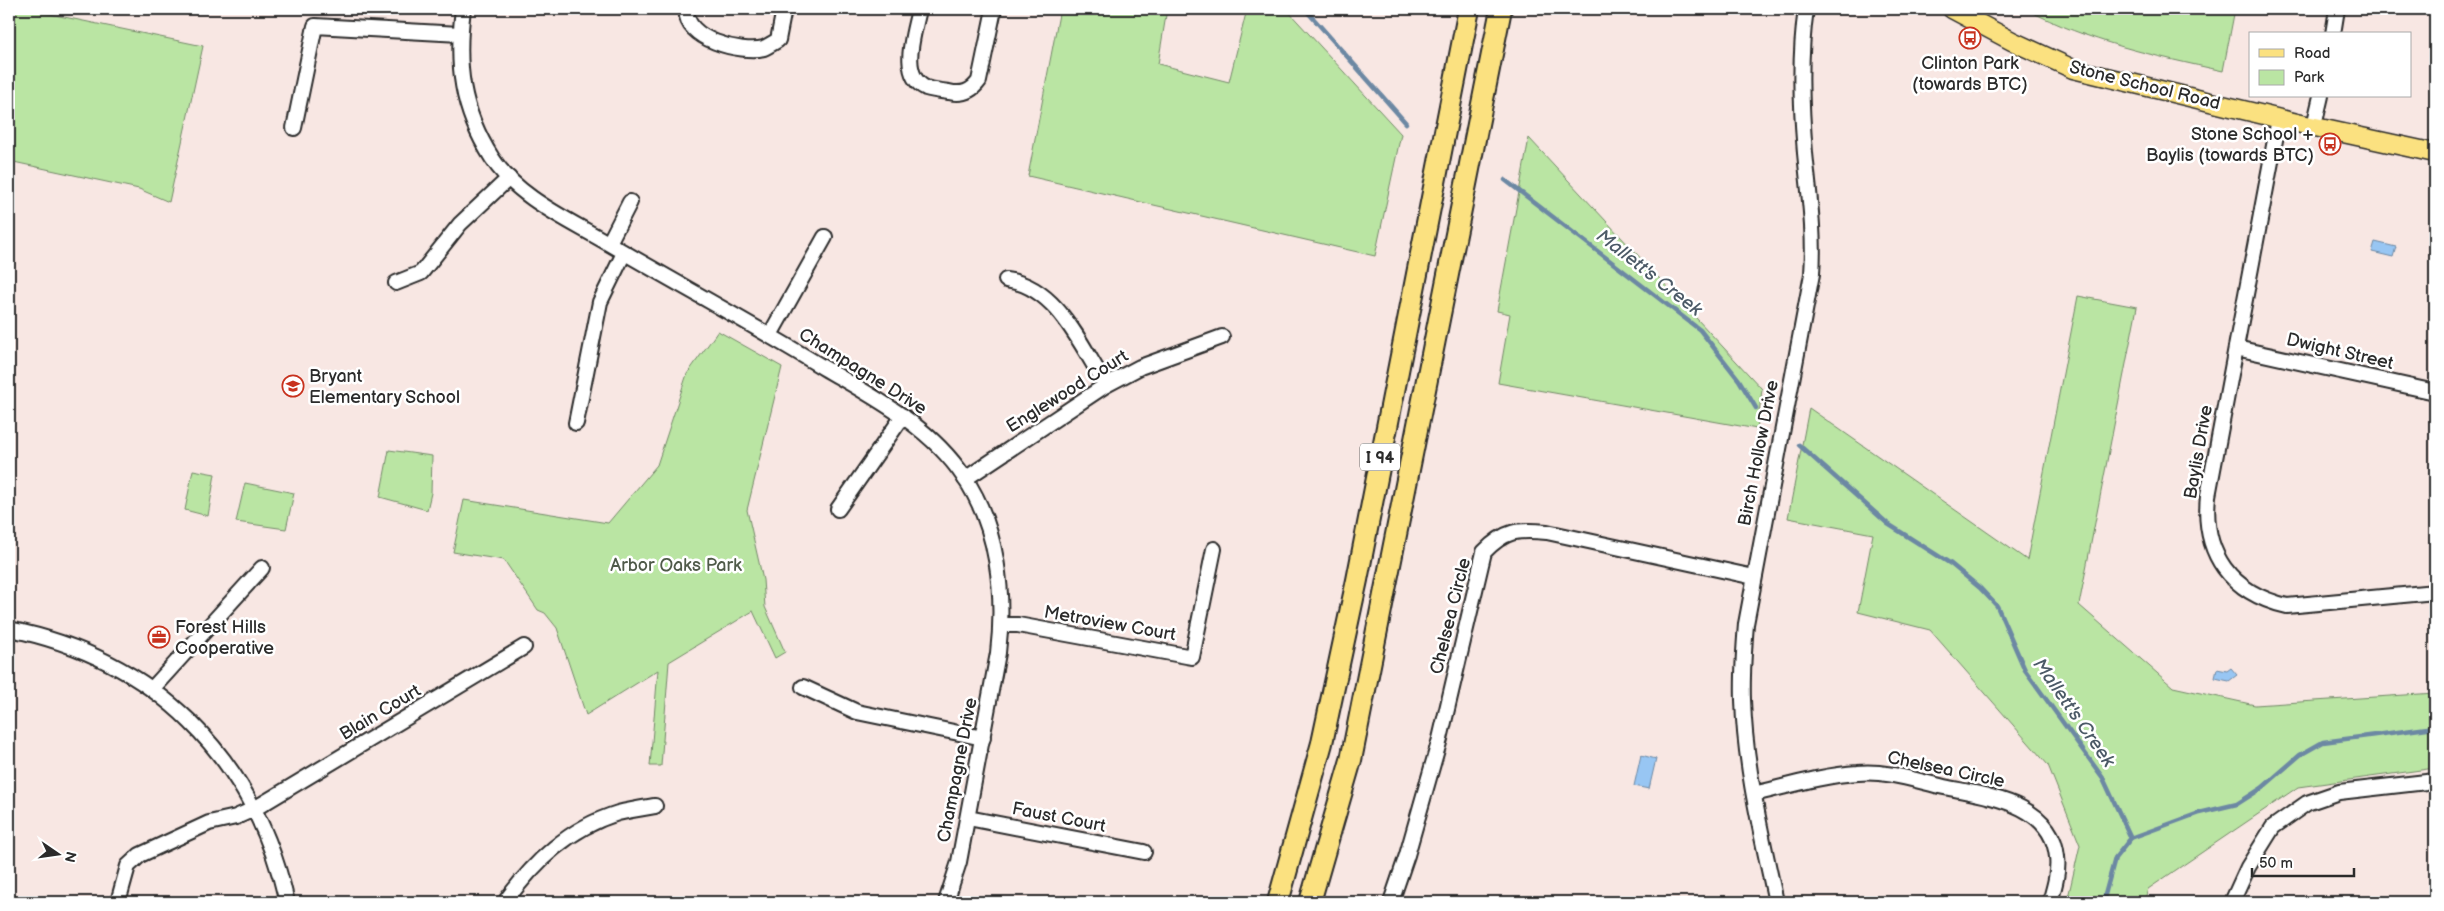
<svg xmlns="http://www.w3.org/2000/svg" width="2444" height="911" viewBox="0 0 2444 911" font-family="'Balsamiq Sans',sans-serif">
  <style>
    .green { fill: #bae5a3; stroke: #728867 }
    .water { fill: #98c6f3; stroke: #6c88a3 }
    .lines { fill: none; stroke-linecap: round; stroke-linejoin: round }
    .stream { stroke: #6c88a3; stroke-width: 4.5 }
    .minor-casing { stroke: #2b2b2b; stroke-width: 18 }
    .major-casing { stroke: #2b2b2b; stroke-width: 21 }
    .highway-casing { stroke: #2b2b2b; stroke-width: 24 }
    .minor { stroke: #fff; stroke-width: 14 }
    .major { stroke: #fbe180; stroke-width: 18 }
    .highway { stroke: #fbe180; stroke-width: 20 }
    .labels { text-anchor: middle; stroke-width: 5; stroke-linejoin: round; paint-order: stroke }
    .shield { fill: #fff; stroke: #6b6b6b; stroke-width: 1 }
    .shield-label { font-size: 16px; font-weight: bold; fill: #2b2b2b }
    .poi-label { font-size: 18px; fill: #2b2b2b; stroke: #fff; text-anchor: start }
    .street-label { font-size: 18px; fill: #2b2b2b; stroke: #fff }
    .park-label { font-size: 18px; fill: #4f5a49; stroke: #fff }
    .water-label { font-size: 19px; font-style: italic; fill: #4c5a67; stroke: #fff }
  </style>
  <rect width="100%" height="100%" fill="#f8e7e3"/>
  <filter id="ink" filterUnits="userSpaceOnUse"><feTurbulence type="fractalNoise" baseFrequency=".02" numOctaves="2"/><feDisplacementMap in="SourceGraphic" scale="10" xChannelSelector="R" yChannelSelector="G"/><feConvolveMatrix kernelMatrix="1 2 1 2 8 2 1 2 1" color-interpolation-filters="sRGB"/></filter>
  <g filter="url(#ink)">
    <g class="green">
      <polygon points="9,9 26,9 203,46 169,202 139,189 9,161"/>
      <polygon points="1060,9 1167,9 1158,64 1229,82 1247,9 1286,9 1401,134 1375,256 1028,176"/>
      <path d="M2026,9H2235L2223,71C2155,56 2088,42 2026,9Z"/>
      <polygon points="1529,138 1762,389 1757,429 1498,383 1510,314 1497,311"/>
      <polygon points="2078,296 2137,307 2079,605 2173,687 2255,705 2435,693 2435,768 2298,787 2148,889 2144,902 2067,902 2080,845 2048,765 1930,630 1858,612 1873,534 1788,518 1809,408 2027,560"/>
      <polygon points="718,331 782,367 747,510 763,580 765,607 785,652 775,658 753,611 669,662 661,766 650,766 658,670 586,715 557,628 545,613 538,610 504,560 453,552 464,500 608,523 657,465 687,374"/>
      <polygon points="389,450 432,456 431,493 427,510 380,497"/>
      <polygon points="193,470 215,474 208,516 185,510"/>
      <polygon points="245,483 294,493 286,529 236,522"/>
    </g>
    <g class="water">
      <polygon points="2375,242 2396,247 2393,257 2372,252"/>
      <polygon points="2231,668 2237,675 2229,681 2215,678 2217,669 2227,671"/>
      <polygon points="1641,755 1656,759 1649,789 1634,786"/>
    </g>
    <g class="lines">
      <g class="stream">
        <polyline points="1305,9 1406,123"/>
        <polyline points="1505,180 1700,330 1739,380 1756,408"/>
        <polyline points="1799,445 1888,524 1951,564 1980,588 1997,606 2025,670 2103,778 2131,838"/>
        <polyline points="2103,902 2115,858 2131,838 2199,813 2237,804 2262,788 2300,755 2323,742 2435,727"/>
      </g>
      <g class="minor-casing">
        <g id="minor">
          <path d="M463,9C456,65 461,109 492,158C517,197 567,219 606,242C678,284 752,324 824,368C875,398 930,426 964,477C998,527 1005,594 998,653L959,862L946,902"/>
          <path d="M687,9C682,39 742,54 764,48C768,46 773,43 778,40L784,9"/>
          <path d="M919,9C915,31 898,75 926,88C932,90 941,91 949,92C962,95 971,92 979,81L994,9"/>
          <polyline points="2333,34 2337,9"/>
          <path d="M2279,119L2208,496C2202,554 2231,593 2287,606L2435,592"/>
          <polyline points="2314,126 2321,96"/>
          <polyline points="294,128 315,26 460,34"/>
          <polyline points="609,243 630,202"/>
          <path d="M1006,280C1057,286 1081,346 1106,385"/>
          <polyline points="396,283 421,273 460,224 509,178"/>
          <polyline points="770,335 825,237"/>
          <polyline points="2236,348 2435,392"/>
          <polyline points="576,423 600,302 624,253"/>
          <polyline points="965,479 1106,385 1140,367 1222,337"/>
          <polyline points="838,509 903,416"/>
          <polyline points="1001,625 1018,625 1192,657 1214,549"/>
          <path d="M9,629C155,658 254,757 287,902"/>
          <polyline points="803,687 857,712 983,738"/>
          <polyline points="152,689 262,568"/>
          <path d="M1754,794C1788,786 1823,775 1858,773C1886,770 1917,781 1944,787C1986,796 2052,802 2057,857C2059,872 2054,888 2050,902"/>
          <polyline points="968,818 1144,852"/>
          <polyline points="118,902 128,866 140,855 209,823 236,817 254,809 524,647"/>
          <path d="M505,902C534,862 569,828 618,813C630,810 643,808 655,806"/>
          <path d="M1391,902L1407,855L1440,739L1484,552C1505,530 1518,529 1547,532L1754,577"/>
          <path d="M1776,902C1762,836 1745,768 1743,700C1742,674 1744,649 1746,624L1812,274C1815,233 1809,194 1805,153C1801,105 1799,57 1806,9"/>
          <polyline points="2232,902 2248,867 2273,827 2307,803 2339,792 2435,781"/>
        </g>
      </g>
      <g class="major-casing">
        <polyline id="major" points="1952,9 2012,41 2073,69 2297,123 2435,153"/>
      </g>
      <g class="highway-casing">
        <g id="highway">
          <polyline points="1278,902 1322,743 1357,580 1469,9"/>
          <polyline points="1310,902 1351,760 1501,9"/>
        </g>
      </g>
      <use href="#minor" class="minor"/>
      <use href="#major" class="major"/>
      <use href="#highway" class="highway"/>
    </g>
  </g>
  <defs>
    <g id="bus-ring" transform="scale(1.125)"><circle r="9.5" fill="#fff" stroke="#c8321e" stroke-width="1.5"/><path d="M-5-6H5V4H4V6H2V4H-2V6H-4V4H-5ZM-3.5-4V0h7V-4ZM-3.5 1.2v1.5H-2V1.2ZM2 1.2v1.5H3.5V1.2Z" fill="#c8321e"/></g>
    <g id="school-ring" transform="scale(1.125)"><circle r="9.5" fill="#fff" stroke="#c8321e" stroke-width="1.5"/><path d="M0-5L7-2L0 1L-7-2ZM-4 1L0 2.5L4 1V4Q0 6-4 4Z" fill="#c8321e"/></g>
    <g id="office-ring" transform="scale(1.125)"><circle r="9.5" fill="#fff" stroke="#c8321e" stroke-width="1.5"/><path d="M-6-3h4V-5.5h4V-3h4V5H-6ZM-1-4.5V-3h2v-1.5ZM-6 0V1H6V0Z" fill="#c8321e"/></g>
  </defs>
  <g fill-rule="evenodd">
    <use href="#bus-ring" x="1970" y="38"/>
    <use href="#bus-ring" x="2330" y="144"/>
    <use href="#school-ring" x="293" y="386"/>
    <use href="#office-ring" x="159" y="637"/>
  </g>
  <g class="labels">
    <rect class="shield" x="1360" y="443.5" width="40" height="27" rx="4"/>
    <g class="shield-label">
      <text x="1380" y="463">I 94</text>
    </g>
    <g class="poi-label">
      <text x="1970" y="69" text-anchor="middle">Clinton Park<tspan x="1970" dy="21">(towards BTC)</tspan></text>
      <text x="2314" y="140" text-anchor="end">Stone School +<tspan x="2314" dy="21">Baylis (towards BTC)</tspan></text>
      <text x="309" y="382">Bryant<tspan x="309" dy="21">Elementary School</tspan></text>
      <text x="175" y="633">Forest Hills<tspan x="175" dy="21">Cooperative</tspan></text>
    </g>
    <g class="street-label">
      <text transform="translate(2145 85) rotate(14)" y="6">Stone School Road</text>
      <text transform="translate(2340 351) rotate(13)" y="6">Dwight Street</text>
      <text transform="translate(863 371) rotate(32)" y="6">Champagne Drive</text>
      <text transform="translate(1067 391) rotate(-32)" y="6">Englewood Court</text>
      <text transform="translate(2198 452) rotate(-80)" y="6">Baylis Drive</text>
      <text transform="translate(1758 453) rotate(-79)" y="6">Birch Hollow Drive</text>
      <text transform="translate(1450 616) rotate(-76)" y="6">Chelsea Circle</text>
      <text transform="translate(1110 623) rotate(10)" y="6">Metroview Court</text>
      <text transform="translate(380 712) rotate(-31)" y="6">Blain Court</text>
      <text transform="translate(1946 769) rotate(12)" y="6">Chelsea Circle</text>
      <text transform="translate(957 770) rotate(-79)" y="6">Champagne Drive</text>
      <text transform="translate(1059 817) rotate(11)" y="6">Faust Court</text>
    </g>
    <g class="park-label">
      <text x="676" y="571">Arbor Oaks Park</text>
    </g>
    <g class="water-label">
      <text transform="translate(1650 272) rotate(38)" y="7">Mallett's Creek</text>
      <text transform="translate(2075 712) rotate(55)" y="7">Mallett's Creek</text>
    </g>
  </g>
  <rect width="2444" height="911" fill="none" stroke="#fff" stroke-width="30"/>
  <rect x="15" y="15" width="2414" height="881" fill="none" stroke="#2b2b2b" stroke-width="2" filter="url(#ink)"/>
  <rect x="2249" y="32" width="162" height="65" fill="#ffffff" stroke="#aaaaaa"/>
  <rect x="2259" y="49" width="25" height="8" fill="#fbe180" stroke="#aaaaaa"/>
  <text x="2294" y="58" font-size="15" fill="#2b2b2b">Road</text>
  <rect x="2259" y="70" width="25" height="15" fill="#bae5a3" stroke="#aaaaaa"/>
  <text x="2294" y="82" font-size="15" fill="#2b2b2b">Park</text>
  <g transform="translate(58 854) rotate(103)" stroke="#ffffff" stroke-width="4" paint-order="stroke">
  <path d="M0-4L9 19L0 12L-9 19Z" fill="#2b2b2b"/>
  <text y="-8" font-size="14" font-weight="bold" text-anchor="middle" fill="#2b2b2b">N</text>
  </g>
  <path d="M2252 868v8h102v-8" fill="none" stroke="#2b2b2b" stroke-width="2.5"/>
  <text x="2259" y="868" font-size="15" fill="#2b2b2b" stroke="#ffffff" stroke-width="4" paint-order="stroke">50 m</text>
</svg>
